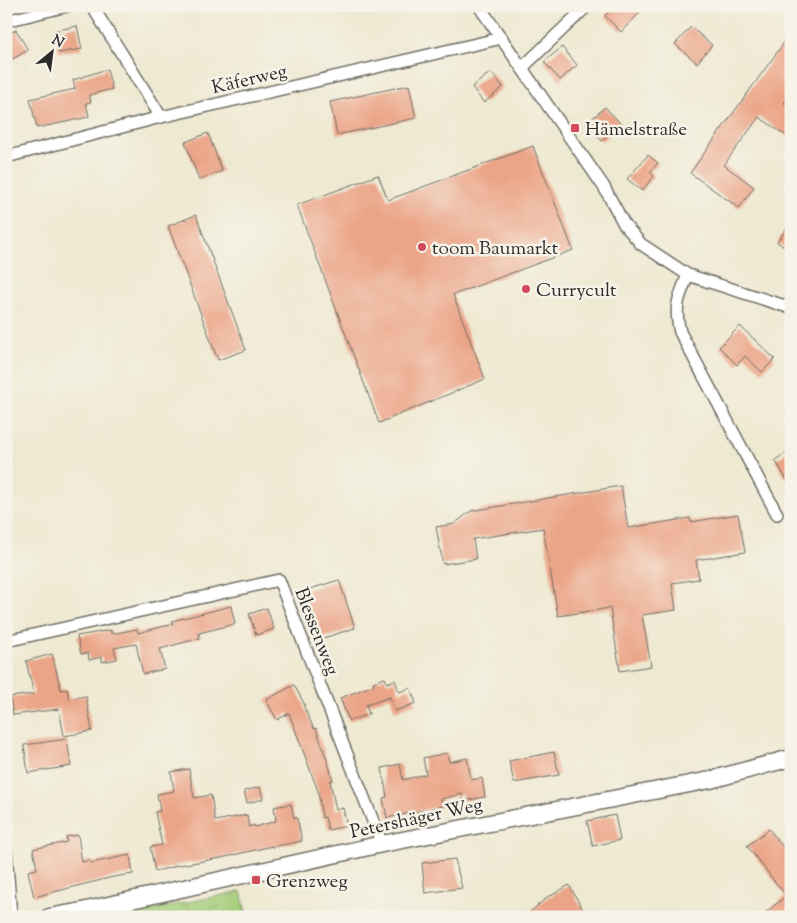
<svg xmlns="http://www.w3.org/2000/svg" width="797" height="923" viewBox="0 0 797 923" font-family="'Sorts Mill Goudy',serif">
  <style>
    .grass { fill: url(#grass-tufts); stroke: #687c52 }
    .building { fill: #eba487 }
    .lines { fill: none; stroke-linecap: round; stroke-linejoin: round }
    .street-casing { stroke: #6f6e65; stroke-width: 14 }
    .secondary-casing { stroke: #6f6e65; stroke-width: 19 }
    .street { stroke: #fff; stroke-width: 11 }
    .secondary { stroke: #fff; stroke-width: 16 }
    .poi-dot { fill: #d1495b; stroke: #f7f3e8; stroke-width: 2 }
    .labels { text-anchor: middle; stroke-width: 5; stroke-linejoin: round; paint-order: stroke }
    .street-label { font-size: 19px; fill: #2b2b2b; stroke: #f7f3e8 }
    .poi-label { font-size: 19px; fill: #2b2b2b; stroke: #f7f3e8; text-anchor: start }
  </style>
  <defs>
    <pattern id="grass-tufts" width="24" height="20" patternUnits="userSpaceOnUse" patternTransform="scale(1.25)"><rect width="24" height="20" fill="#a5cd78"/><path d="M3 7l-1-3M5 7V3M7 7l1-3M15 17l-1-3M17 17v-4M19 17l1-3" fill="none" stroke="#8eb068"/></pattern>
  </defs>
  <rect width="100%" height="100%" fill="#f7f3e8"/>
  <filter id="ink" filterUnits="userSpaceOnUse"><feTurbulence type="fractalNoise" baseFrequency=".02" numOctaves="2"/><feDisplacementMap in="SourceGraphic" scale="10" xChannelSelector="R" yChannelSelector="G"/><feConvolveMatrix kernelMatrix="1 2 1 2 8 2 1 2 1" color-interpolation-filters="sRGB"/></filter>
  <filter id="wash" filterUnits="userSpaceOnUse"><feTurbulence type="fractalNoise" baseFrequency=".0096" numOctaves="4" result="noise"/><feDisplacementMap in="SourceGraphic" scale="20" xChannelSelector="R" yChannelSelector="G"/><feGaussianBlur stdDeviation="1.12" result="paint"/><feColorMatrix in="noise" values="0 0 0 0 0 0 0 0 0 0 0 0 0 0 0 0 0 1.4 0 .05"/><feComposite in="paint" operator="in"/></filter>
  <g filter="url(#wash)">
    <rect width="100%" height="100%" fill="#eee9d1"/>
    <polygon class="grass" points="241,891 247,917 116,917"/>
    <g id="blocks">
      <g class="building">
        <polygon points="614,6 646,6 621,32 605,16"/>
        <polygon points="77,26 82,49 59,53 54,31"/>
        <polygon points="691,27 712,45 697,63 675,44"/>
        <polygon points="16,30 28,50 11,60 6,53 6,35"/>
        <polygon points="791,33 791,93 784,103 791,108 791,139 759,117 724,165 754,187 739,208 690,173"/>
        <polygon points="562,47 577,65 560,80 544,62"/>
        <polygon points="107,69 112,89 89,95 91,102 86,103 89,117 37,128 30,99 75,89 73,80"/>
        <polygon points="491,72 503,87 484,103 472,87"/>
        <polygon points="409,85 416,118 337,135 330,102"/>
        <polygon points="605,107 621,124 602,141 586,124"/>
        <polygon points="208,133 222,171 199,180 185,142"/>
        <polygon points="533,146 573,250 453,295 485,379 379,423 297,205 378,175 388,200"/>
        <polygon points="648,155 658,163 650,172 654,176 642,191 627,179"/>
        <polygon points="196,215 246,350 218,360 168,226"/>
        <polygon points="791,222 791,251 777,242"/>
        <polygon points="740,326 775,359 762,372 745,356 737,365 719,347"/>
        <polygon points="791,450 791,487 775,460"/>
        <polygon points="621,486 628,528 690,518 691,522 738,514 745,552 696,560 699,579 672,583 676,610 642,615 651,666 620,671 610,608 558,616 543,528 473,539 476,559 443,564 436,527 454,524 471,511"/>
        <polygon points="339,580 355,628 314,641 309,625 311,624 300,592"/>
        <polygon points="231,606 235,624 199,633 200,638 160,649 165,669 143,674 136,644 114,648 117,659 102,662 102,657 89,660 88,653 81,654 77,636 111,630 111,634 137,629 138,633 173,624 172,621"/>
        <polygon points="267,608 274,629 256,635 249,614"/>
        <polygon points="52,654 61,690 67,689 69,699 86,696 92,731 64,736 59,709 13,715 10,697 34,694 26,661"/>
        <polygon points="385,678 387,683 395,680 399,692 410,688 416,703 395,711 390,697 366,705 369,714 349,721 340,698 374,685 373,682"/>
        <polygon points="294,685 305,705 303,705 314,729 316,728 331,772 330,772 333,780 330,781 336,810 343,808 347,826 328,830 325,817 322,818 318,791 289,713 277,720 266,700"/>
        <polygon points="67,739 71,766 28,773 24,745"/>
        <polygon points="554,752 559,775 514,783 509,761"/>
        <polygon points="447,753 449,762 467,758 471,780 482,778 485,797 463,801 462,794 441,799 443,806 387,818 383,798 387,797 382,768 400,764 403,780 426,774 423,758"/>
        <polygon points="189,769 194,798 211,795 215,821 247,815 249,827 254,825 255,827 276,821 274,807 291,804 294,818 297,818 302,841 272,847 272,846 221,858 174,866 174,867 155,871 150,847 162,845 155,812 160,811 157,794 174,791 171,772"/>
        <polygon points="260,787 263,799 247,803 244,791"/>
        <polygon points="615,815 620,840 593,846 587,821"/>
        <polygon points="769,829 791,857 791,917 760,917 786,896 747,846"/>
        <polygon points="78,835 82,862 90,860 91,863 130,855 133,874 113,877 34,897 28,871 37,869 33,849 67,842 66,837"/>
        <polygon points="455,859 462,888 425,893 422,863"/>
        <polygon points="569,885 587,917 524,917 550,895 551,896"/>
      </g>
    </g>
  </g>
  <g filter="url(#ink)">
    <use href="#blocks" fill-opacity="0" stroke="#6f6e65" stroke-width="1"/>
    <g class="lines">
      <g class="street-casing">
        <g id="street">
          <polyline points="92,6 161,117"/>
          <polyline points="479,6 604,187 624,224 641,244 688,275 791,308"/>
          <polyline points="6,21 67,6"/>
          <polyline points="522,68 587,6"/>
          <polyline points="6,157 161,117 502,38"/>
          <path d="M688,275C678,299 674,307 680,332L777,514"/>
          <polyline points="6,641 279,580 382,844"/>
          <polyline points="6,851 11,917"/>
        </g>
      </g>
      <g class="secondary-casing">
        <polyline id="secondary" points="49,917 82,911 382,844 710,780 791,758"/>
      </g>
      <use href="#street" class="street"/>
      <use href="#secondary" class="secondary"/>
    </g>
  </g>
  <g class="poi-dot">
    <rect x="570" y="123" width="10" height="10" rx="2.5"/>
    <circle cx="422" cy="247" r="5"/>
    <circle cx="526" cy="289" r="5"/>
    <rect x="251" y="875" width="10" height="10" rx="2.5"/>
  </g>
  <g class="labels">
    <g class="street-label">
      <text transform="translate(249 78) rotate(-13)" y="7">Käferweg</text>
      <text transform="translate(318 631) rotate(69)" y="7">Blessenweg</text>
      <text transform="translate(416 817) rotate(-12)" y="7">Petershäger Weg</text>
    </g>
    <g class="poi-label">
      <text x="585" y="135">Hämelstraße</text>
      <text x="432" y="254">toom Baumarkt</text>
      <text x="536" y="296">Currycult</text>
      <text x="266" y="887">Grenzweg</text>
    </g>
  </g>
  <rect width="797" height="923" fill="none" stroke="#f7f3e8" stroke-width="25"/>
  <g transform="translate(52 52) rotate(29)" stroke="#f7f3e8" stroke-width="4" paint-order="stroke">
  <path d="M0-4L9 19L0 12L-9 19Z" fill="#2b2b2b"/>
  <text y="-8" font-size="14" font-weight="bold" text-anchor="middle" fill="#2b2b2b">N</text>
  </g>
</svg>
